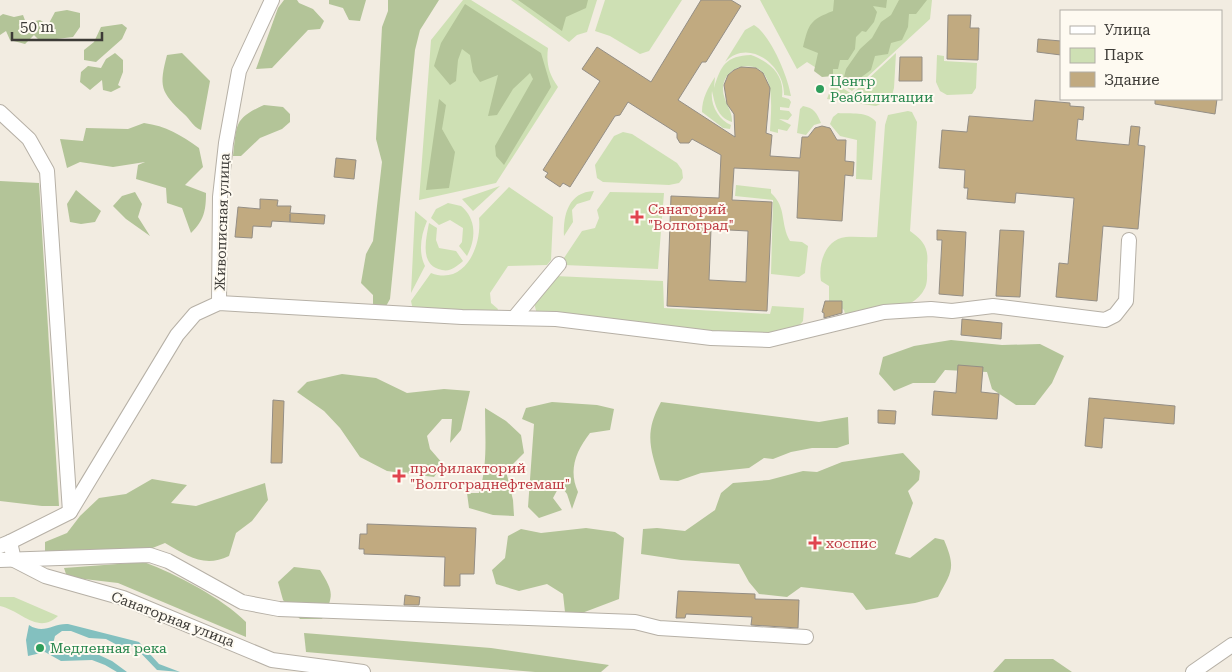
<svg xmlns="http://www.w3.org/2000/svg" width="1232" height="672" viewBox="0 0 1232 672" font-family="'Roboto Serif',serif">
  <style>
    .green { fill: #cee0b4 }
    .forest { fill: #b3c498 }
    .water { fill: #83c0bf }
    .building { fill: #c1aa80; stroke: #948e85; fill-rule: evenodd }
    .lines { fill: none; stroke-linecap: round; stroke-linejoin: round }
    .minor-casing { stroke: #b6b0a6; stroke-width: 16 }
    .minor { stroke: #fff; stroke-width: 14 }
    .leisure-dot { fill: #2e9e5b; stroke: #fefaf1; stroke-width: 2 }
    .health-dot { fill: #e0444e; stroke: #fefaf1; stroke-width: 2 }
    .labels { text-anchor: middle; stroke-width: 4; stroke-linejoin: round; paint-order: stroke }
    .leisure-label { font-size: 14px; fill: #27864d; stroke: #fefaf1; text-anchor: start }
    .health-label { font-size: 14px; fill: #be3a42; stroke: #fefaf1; text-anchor: start }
    .street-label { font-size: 14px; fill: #3d3b37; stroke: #fefaf1 }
  </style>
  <rect width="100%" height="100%" fill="#f2ece1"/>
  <g class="green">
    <path d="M463,0H471L548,48C546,64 549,74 558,87L496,183L419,200L431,40Z"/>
    <polygon points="511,0 597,0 587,32 577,35 569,42"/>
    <polygon points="605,0 682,0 649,51 640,54 610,36 595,31"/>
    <polygon points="760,0 932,0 930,19 852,91 807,62 797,69"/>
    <path d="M754,25C771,35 788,77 791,96L784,95C785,66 749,37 725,62L745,30Z"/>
    <polygon points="896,53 894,88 891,99 876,106 827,99 833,82 852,94"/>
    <path d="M751,55C770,62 785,75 782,97L789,99L791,102L789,108L780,107V110L789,111L792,115L788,120L779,119L791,125L787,131L778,129V133L770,131C771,108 778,60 740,67C733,69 726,75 724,82C719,98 733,108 732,122C717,117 715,104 712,91C710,105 719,120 731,125L730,129L723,128L702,112C702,98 708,88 715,77L714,88C721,65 726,56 751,55Z"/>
    <polygon points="937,55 944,56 944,61 977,63 976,88 972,94 947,95 940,91 936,82"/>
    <path d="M803,106C814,108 817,113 821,123L814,125L806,135L797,133L800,109Z"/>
    <path d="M908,111L912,112L917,122L910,231C924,241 929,248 927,265C927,272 928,282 925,288C912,315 870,311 845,314L844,310L836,303L829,302V286L821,281C818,264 825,239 846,237C856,236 867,238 877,237L885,125L888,115Z"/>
    <path d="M838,113C850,114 868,111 876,122L872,180L856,179L857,140L840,136L830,124L833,117Z"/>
    <polygon points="623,132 632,134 677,163 682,170 683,178 679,183 669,185 603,182 597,178 595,165 614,136"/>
    <path d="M736,185L771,189V193C787,207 780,224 790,241L802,242L808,246L805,273L799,277L771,274L773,200L735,196Z"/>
    <polygon points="500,186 473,211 462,199"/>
    <path d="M509,187L553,217L551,260L547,265L508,266L490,293L491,303L498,309L496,315L413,310L411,301L431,273C465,286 482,246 479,218Z"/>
    <path d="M594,191L590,200L577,204L572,210L573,222L564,236C563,214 569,192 594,191Z"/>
    <polygon points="610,192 664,193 658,269 564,265 564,258 582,231 595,228 599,218 597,210"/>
    <path d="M448,203L461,206C477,219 476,240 467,256L459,246L462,242L463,228L450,220L439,225L431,218L436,209Z"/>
    <path d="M415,211L427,221C421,235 418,252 425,266L411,293Z"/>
    <path d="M429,223L437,228L436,240L439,248L456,251L463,261C457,266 451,272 442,270C419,266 426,239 429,223Z"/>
    <polygon points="555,276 663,281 664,308 770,314 772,306 804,308 803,321 797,328 766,335 698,332 537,315 534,302"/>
    <path d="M0,597H14L58,616C38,635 22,611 0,606Z"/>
  </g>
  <g class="forest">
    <polygon points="284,0 297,0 299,3 313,9 324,21 320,29 308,30 272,68 256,69 278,8"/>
    <polygon points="329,0 366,0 360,21 349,20 343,8 329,4"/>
    <polygon points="388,0 439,0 420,30 415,50 390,299 385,308 373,306 373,295 361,283 366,254 373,241 382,162 376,139 382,27 388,11"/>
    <polygon points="518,0 588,0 586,8 566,17 562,31"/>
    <path d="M834,0H887L886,8L873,6L877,12L874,22L866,32L862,31L856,37L855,49L848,60H840L838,69H833V76L822,77L814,71L818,53L803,47C809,23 810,20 833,11Z"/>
    <polygon points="899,0 927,0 916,14 909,14 908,27 902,40 891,43 888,54 875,56 871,70 848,87 843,81 846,69 860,49 872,38 881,22 891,15"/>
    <polygon points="465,4 541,53 551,87 504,165 496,156 495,146 533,79 530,73 513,89 497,115 488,116 498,75 480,82 473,72 470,55 462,49 458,60 456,81 450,85 434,66 441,43"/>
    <polygon points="67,10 80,13 80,27 73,37 40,41 34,35 25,44 10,40 6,31 0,35 0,16 3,14 14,17 23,15 26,23 40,20 48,25 55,12"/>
    <polygon points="122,24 127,28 122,39 96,62 84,60 84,50 94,42 101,27"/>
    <polygon points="115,53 123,60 123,72 118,85 121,87 111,92 103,90 102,80 90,90 80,82 81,72 88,66 101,68 106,59"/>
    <path d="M182,53L210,81L201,130C192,126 191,120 184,114C160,92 159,86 167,55Z"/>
    <polygon points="439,99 446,105 442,129 455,152 449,188 426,190"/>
    <path d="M264,105L283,107L290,114V122L282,129L260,138L241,156H233C237,125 233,119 264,105Z"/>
    <path d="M144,123C166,126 181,135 199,148L203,167L185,185L206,193C206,210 204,221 191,233L182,208L167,203L166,188L136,179L138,165L145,162L113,167L80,162L67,168L60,139L83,141L86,128L128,129Z"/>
    <polygon points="0,181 39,183 59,506 42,506 0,501"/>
    <polygon points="76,190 101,211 95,222 81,224 70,222 67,204"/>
    <polygon points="135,192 142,204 138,217 150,236 126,219 113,206 122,196"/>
    <polygon points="951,340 1002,345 1040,344 1064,356 1052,383 1035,405 1016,405 992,389 987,372 945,370 935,383 913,383 894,391 879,374 883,357 914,346"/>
    <polygon points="342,374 376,378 407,393 444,389 470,391 461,430 450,443 452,419 442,419 427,436 430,449 443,464 434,477 387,471 360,457 340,428 324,411 297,392 307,382"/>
    <path d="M552,402L597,405L614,409L610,430L590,433C576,451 568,470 578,492L572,509L567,494L560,485L553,498L562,510L539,518L528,507L534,424L522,419L526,408Z"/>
    <path d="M661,402L819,422L848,417L849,444L837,448H812L791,452L773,459L764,458L749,468L701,473L678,481L660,480C650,448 644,433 661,402Z"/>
    <path d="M485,408L506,421L521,435L524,453L506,471L513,500L514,516L493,515L469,508L467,493H479C488,465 485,436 485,408Z"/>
    <path d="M903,453L920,471L919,480L908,491L913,503L895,554L910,558L935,538L944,540C956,568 952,571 938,597L915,603L866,610L853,593L801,587L787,597L759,594L749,582L739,564L681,560L641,554L643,529L657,528L685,531L715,510L721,493L733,483L769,480L803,471L817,472L842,462Z"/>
    <path d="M152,479L187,485L171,503L196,506L265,483L268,500L252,521L236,533L229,556C204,568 188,556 165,543L145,551L45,554V542L67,533L80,516L99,498L126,494Z"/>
    <polygon points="586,528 615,532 624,538 619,599 582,613 565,612 563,594 547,584 519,591 496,584 492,570 505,558 508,536 521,529 541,533"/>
    <path d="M144,562C176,574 222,598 246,622V637L118,583L67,577L64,568Z"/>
    <path d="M294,567L320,570C334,593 334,595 322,619H300L283,600L278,582Z"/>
    <polygon points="304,633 491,648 609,665 601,672 535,672 306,652"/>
    <polygon points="1005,659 1053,659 1072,672 993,672"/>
  </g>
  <path class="water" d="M68,624L139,642L159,664L180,672L157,670L135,647L119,646L106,639L89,638L71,631H62L55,636L53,644L58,652L99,655L112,661L127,672H117L105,665L92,660L61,661L45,652L28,656L26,640L29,625C44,635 53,623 68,624Z"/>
  <g class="building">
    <path d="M701,0H731L741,6L706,62H702L678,100L735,137L734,114L727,104L724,85L728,75L734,70L741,67L756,68L763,73L770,88L766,133L772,135L770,156L800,158L802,137H808L815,128L822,126L830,128L837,140H846L845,161L854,162L853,176L845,175L842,221L797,218L799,171L734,168L732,200L772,202L767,311L667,306L671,196L719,198L721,155L692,139L689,143H680L677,138V133L628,102L620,115L615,116L570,187L563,183L560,187L545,177L548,173L543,170L600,81L582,69L597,47L651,82ZM711,229L748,231L746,282L709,280Z"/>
    <polygon points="948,15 971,15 970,28 979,28 978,60 947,59"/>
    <polygon points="1038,39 1061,41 1061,55 1037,52"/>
    <polygon points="900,57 922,57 922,81 899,81"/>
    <polygon points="1155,99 1217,99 1215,114 1155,104"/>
    <polygon points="1035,100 1070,103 1070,106 1084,107 1083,120 1078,119 1076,140 1129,145 1131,126 1140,127 1138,145 1145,146 1138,229 1103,226 1097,301 1056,297 1059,263 1068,264 1074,198 1016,193 1015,203 967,199 968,188 964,188 965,170 939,168 942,130 967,132 969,116 1033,121"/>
    <polygon points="336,158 356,160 354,179 334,177"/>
    <polygon points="260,199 278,200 277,206 291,206 290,213 325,215 324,224 290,222 290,214 290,222 272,221 271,227 253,226 252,238 235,237 238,207 260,209"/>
    <polygon points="937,230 966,232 963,296 939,294 942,240 937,240"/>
    <polygon points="1000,230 1024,231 1020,297 996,296"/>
    <polygon points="825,301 842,301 842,313 824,318 824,313 822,312"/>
    <polygon points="962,319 1002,323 1001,339 961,335"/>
    <polygon points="958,365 983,367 981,392 999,394 997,419 932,415 934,391 956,393"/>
    <polygon points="1089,398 1175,406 1174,424 1104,418 1102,448 1085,446"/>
    <polygon points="273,400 284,401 282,463 271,463"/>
    <polygon points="878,410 896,411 895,424 878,423"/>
    <polygon points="367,524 476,528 474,574 460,574 460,586 444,586 445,557 364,554 364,549 359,549 360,534 367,534"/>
    <polygon points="678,591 755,594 755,599 799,600 798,628 751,625 752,617 686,614 685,618 676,618"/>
    <polygon points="405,595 420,597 419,605 404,605"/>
  </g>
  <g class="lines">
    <g class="minor-casing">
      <g id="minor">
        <polyline points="0,112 29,139 47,171 70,512"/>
        <polyline points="219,303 220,197 226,143 239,71 272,0"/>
        <polyline points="514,318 559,264"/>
        <polyline points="10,542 70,512 177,335 195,314 219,303 462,317 556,319 711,338 769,340 884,312 931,309 952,311 993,306 1105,320 1115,315 1126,301 1129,240"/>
        <polyline points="0,546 10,542 14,560 45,576 123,598 272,660 363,672"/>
        <polyline points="0,560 150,555 168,561 242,602 279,609 635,622 659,628 806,637"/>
        <polyline points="1193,672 1232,645"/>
      </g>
    </g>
    <use href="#minor" class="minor"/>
  </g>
  <g class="leisure-dot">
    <circle cx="820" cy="89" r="5"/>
    <circle cx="40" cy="648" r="5"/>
  </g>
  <g class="health-dot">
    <path d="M634.5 209.5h5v5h5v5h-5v5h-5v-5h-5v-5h5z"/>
    <path d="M396.5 468.5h5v5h5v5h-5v5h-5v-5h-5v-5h5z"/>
    <path d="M812.5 535.5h5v5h5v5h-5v5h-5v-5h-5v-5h5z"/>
  </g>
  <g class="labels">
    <g class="leisure-label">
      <text x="830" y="86">Центр<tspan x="830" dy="16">Реабилитации</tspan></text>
      <text x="50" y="653">Медленная река</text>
    </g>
    <g class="health-label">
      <text x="648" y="214">Санаторий<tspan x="648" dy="16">"Волгоград"</tspan></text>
      <text x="410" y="473">профилакторий<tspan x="410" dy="16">"Волгограднефтемаш"</tspan></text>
      <text x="826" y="548">хоспис</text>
    </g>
    <g class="street-label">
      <text transform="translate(222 222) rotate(-88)" y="5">Живописная улица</text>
      <text transform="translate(173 619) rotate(21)" y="5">Санаторная улица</text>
    </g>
  </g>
  <rect x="1060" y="10" width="162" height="90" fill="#fefaf1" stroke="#b1aea7"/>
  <rect x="1070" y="26" width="25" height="8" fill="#ffffff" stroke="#b1aea7"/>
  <text x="1104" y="35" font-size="15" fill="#3d3b37">Улица</text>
  <rect x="1070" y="48" width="25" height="15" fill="#cee0b4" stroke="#b1aea7"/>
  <text x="1104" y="60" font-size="15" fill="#3d3b37">Парк</text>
  <rect x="1070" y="72" width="25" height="15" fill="#c1aa80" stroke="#b1aea7"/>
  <text x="1104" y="85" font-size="15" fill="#3d3b37">Здание</text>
  <path d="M12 32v8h90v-8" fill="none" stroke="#3d3b37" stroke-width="2.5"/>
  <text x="20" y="32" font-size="15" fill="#3d3b37" stroke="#fefaf1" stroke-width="4" paint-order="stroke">50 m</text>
</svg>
